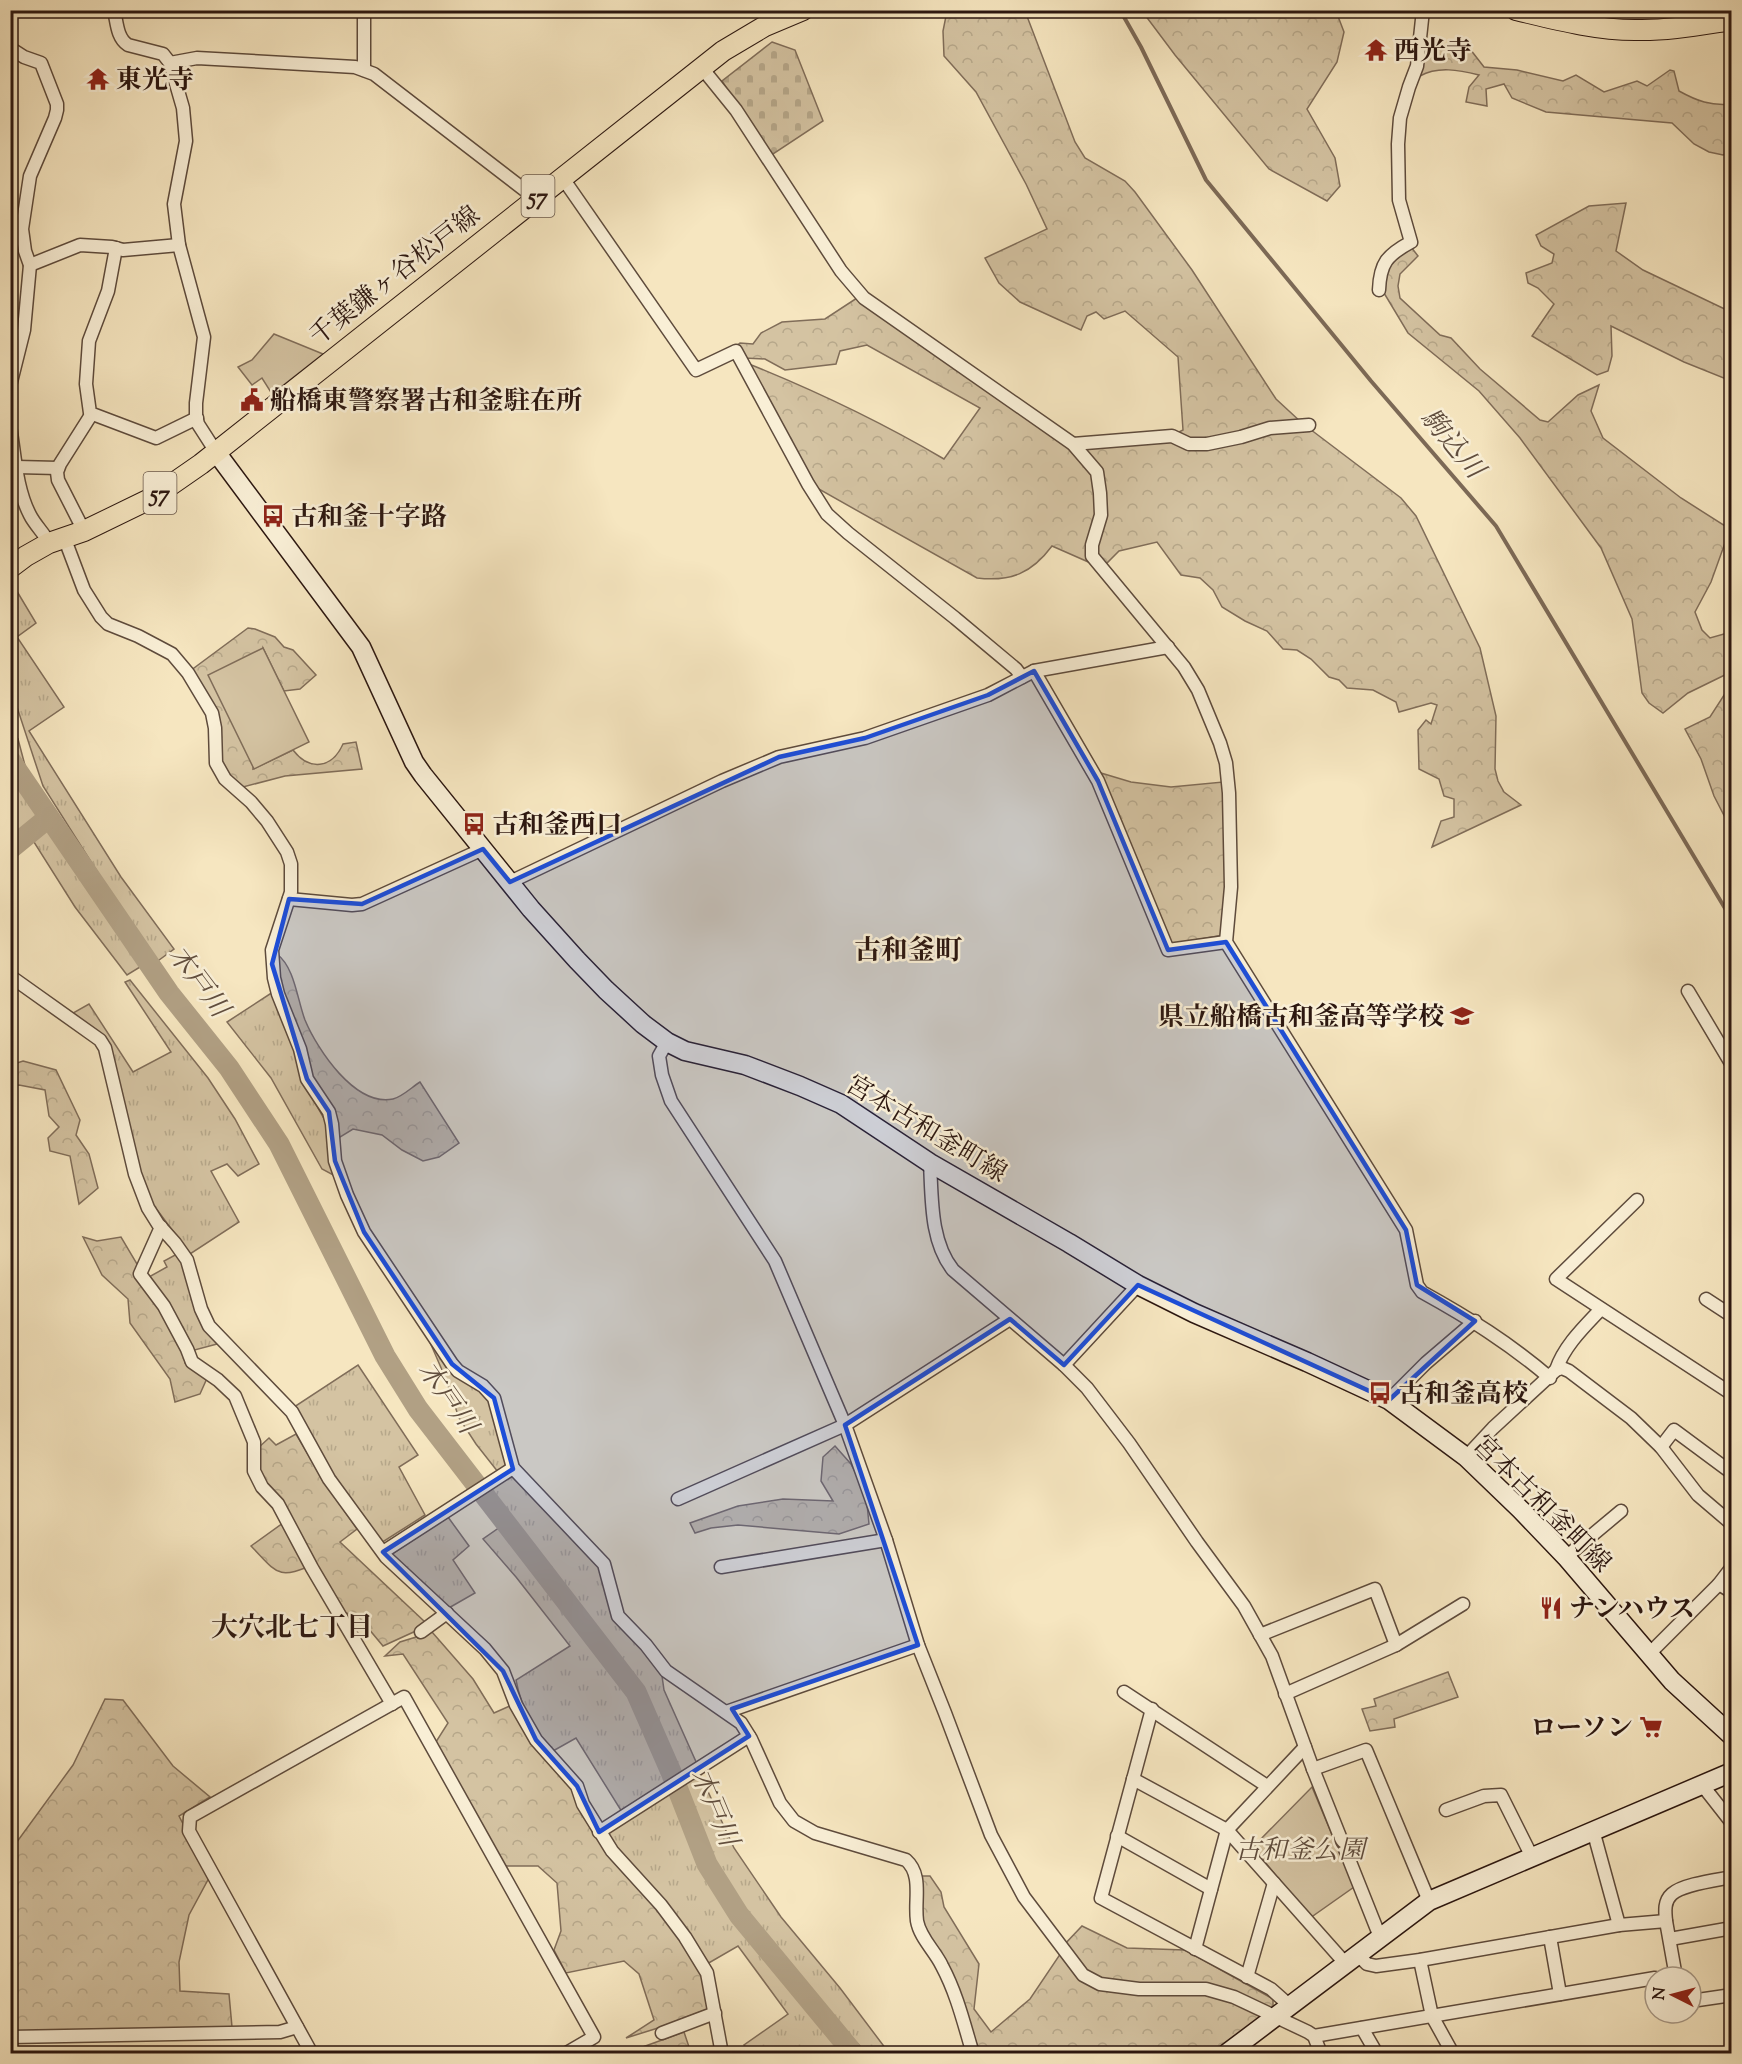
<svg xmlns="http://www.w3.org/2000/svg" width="1742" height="2064" viewBox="0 0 1742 2064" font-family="'Sorts Mill Goudy','Noto Serif JP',serif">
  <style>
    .grass { fill: url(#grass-tufts); stroke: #806d59; stroke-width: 1.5 }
    .forest { fill: url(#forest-crowns); stroke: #806d59; stroke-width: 1.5 }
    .cemetery { fill: url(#cemetery-stones); stroke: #806d59; stroke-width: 1.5 }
    .park { fill: #d4c3a2; stroke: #806d59; stroke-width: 1.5 }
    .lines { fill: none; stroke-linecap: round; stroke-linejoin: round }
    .stream { stroke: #7c6956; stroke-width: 4 }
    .river { stroke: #b1a084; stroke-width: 21 }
    .street-casing { stroke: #5e4b3c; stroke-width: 15 }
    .secondary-casing { stroke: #2c1710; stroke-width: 21 }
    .primary-casing { stroke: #2c1710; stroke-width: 22 }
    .street { stroke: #f9efd6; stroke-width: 12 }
    .secondary { stroke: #f9efd6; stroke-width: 18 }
    .primary { stroke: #f6e6c0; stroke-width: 20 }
    .marked { fill: #1d4ed8; fill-opacity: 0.2; stroke: #1d4ed8; stroke-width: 4.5; stroke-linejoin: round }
    .labels { text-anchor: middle; stroke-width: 5; stroke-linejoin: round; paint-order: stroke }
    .shield { fill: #f9efd6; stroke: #6a584b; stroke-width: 1.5 }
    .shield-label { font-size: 24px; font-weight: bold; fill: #2c1710 }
    .poi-label { font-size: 26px; font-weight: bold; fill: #2c1710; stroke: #f9efd6; text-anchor: start }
    .street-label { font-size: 26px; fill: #2c1710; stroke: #f9efd6 }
    .park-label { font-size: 26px; font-style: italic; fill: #5e4b3c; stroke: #f9efd6 }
    .water-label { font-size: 27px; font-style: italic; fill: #614e3e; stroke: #f9efd6 }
    .neighbourhood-label { font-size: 27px; font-weight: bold; fill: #2c1710; stroke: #f9efd6 }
  </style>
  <defs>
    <pattern id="grass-tufts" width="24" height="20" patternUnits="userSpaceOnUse" patternTransform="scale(1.5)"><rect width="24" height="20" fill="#d4c3a2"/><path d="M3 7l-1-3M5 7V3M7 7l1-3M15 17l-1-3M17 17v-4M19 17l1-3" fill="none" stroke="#b6a78a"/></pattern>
    <pattern id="forest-crowns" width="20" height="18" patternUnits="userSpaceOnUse" patternTransform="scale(1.5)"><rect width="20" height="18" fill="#d4c3a2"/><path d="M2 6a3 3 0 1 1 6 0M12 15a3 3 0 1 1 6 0" fill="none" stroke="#b6a78a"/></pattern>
    <pattern id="cemetery-stones" width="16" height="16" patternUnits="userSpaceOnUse" patternTransform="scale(1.5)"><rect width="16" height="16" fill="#d4c3a2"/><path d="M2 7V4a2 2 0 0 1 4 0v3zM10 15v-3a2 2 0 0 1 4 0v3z" fill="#b6a78a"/></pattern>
  </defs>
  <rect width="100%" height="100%" fill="#f6e6c0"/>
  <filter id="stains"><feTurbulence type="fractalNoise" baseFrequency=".00333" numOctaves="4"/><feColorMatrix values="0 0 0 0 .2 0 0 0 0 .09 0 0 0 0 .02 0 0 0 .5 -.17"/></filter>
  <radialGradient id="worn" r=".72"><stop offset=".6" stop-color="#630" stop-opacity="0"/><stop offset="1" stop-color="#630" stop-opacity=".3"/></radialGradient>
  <g class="grass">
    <polygon points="15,588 36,623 17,637 64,707 29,731 121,877 174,949 155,963 43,786 11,689 10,593"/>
    <polygon points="18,739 32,792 49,813 16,840 11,832 10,745"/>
    <polygon points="53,821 145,964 127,975 75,907 32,839"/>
    <polygon points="130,980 208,1078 235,1119 259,1164 238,1176 227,1164 211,1171 239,1222 190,1254 152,1203 139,1168 107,1041 73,1013 89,1004 133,1072 171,1052 125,982"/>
    <polygon points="273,992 295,1050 303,1081 328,1126 335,1176 322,1169 271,1078 227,1022"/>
    <polygon points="177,1254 189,1275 206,1327 217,1344 191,1351 147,1278 167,1267 164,1261"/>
    <polygon points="423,1326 490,1401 496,1416 506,1466 498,1472 476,1444 459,1418 445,1377"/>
    <polygon points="358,1365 418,1455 399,1467 425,1515 381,1543 332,1477 294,1407"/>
    <polygon points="510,1476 516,1476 601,1569 612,1609 655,1663 662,1676 664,1690 697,1764 678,1776 639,1689 485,1491"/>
    <polygon points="448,1517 469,1546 453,1560 475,1593 447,1609 389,1556"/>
    <path d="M503,1525L633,1694L673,1780L622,1812L576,1738L553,1751C534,1731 521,1707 516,1680L570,1646L516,1577L483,1539Z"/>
    <path d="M699,1772L734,1848L781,1917L840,1988L889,2053H865L860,2046C804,1991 749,1931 712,1861C700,1837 692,1809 682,1784Z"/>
    <polygon points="672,1790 702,1867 725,1906 770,1964 814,2011 848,2053 749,2053 744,2045 788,2014 738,1946 707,1964 615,1847 606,1832"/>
  </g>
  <g class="forest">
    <path d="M947,11H1025L1075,142L1085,158L1125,181L1135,192L1192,270L1276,399L1302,423L1401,498L1416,516L1480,648L1496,716L1495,769L1498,781L1504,792L1521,805L1432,847L1441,821L1454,817V799L1444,796L1439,779L1419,769L1418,730L1426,720L1431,724L1437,705L1431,703L1399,712L1396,702L1373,690L1347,688L1339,680L1329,677L1311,659L1297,650L1283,649L1267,631L1245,621L1222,607L1213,590L1200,578L1181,575L1157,542L1119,551L1102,568L1052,546C1032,573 1011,582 977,578L817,488L749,364C816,391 881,422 944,459L980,408L867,345L840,351L836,364L785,370L765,359L744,358L732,350L740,343L753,344L761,333L782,322L825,319L857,298L1070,446L1173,435L1183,430L1178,357L1125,311L1104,319L1096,312L1087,316L1081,330L1020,302L999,283L985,258L1047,229L1026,184L976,92L944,56L943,31Z"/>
    <polygon points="1142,11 1336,11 1344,32 1337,62 1307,109 1335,158 1340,186 1327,201 1269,169 1175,55"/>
    <path d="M1458,47L1470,49L1484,67L1517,70L1563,81L1576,75L1604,92L1637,81L1647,86L1670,70L1674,71L1679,91C1697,101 1711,106 1731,104V151L1723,155L1709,152L1694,144L1672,123L1546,112L1512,98L1504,84L1486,89L1487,106L1466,102L1469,87L1479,75C1459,70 1438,66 1420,76L1425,52Z"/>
    <polygon points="1626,203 1616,251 1643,270 1731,312 1731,381 1684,362 1611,326 1612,356 1608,371 1597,375 1532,336 1554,304 1538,288 1528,283 1526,273 1552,263 1554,254 1541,246 1536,235 1589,206"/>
    <polygon points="1411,247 1418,256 1400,274 1398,286 1400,298 1440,335 1451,338 1480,369 1540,420 1548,422 1578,395 1599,385 1591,411 1603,438 1681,498 1730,529 1711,582 1695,612 1702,630 1710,638 1731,632 1731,672 1688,693 1663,713 1649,703 1642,693 1632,619 1601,548 1520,438 1479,391 1408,333 1381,288 1382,272 1397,253"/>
    <path d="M248,628L255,629L275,637L284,647L293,650L316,675L300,689L284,691L263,648L253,769L293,750C309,771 332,769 343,744L356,742L362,769L285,776L243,787L227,779L217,742L190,671Z"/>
    <polygon points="1731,690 1732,690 1731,829 1714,796 1701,759 1685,729 1710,717 1726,692"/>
    <polygon points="1101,773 1131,782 1171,787 1223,782 1227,850 1224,935 1171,944"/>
    <path d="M277,954C295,968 297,999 305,1020C317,1049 355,1107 393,1099C402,1097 412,1087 420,1082L459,1143L439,1157L423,1161L402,1150L382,1135L353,1129L337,1139L311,1077L281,992Z"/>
    <polygon points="23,1061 56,1070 80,1120 76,1135 89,1154 98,1188 79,1204 70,1156 50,1151 48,1138 59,1127 49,1116 45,1090 19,1085 11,1086 11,1065"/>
    <polygon points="83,1237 97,1241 121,1237 156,1296 183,1349 185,1363 208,1376 200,1394 175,1402 170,1379 130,1323 128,1299 102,1275"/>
    <path d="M296,1434L325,1483L357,1529L340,1542L426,1623L418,1630L383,1646L358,1616L342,1612L315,1564C277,1580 278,1574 251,1546L283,1523L257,1470L258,1448L269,1438L276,1445Z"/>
    <polygon points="835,1446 851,1464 866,1494 869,1524 839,1534 738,1525 711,1528 695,1533 690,1523 738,1506 783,1499 833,1501 821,1481 823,1457"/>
    <polygon points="432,1632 473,1679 494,1713 512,1705 573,1787 605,1851 659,1909 681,1939 701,1972 708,2009 658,2028 626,2038 654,2020 639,1974 624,1961 566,1973 554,1950 561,1931 557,1883 538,1866 501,1866 434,1745 448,1723 403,1654 385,1656 400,1642"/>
    <polygon points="1448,1672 1458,1697 1394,1719 1395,1727 1370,1731 1362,1709 1376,1706 1374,1699"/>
    <polygon points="105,1699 123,1700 173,1766 210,1797 179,1816 210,1876 189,1915 179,1962 180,1991 229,1994 232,2027 11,2033 11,1850 73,1765"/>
    <polygon points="919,1876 930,1876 941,1892 944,1907 979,1964 974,2009 991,2032 1030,1999 1061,1953 1064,1945 1082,1926 1127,1948 1185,1950 1273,1999 1273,2009 1213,2053 1033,2054 1032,2048 1011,2053 980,2053 958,1991 922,1931"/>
    <polygon points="684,2032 691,2053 626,2053"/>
  </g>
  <polygon class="cemetery" points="772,42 795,50 823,121 770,156 722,81"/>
  <g class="park">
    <polygon points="274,334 323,354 272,394 262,378 252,385 238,367 252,360"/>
    <polygon points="263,648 309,742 254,769 208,675"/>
    <polygon points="1312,1787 1354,1887 1310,1918 1253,1847"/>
  </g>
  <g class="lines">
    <polyline class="stream" points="1120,10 1141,47 1206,180 1371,381 1496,526 1732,920"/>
    <g class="river">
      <polyline points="10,760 169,993 229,1068 279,1144 385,1356 418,1409 636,1692 671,1772 707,1864 739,1915 854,2054"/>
      <polyline points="10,849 48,818"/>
    </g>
    <g class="street-casing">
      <g id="street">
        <path d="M114,10C117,23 117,38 128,45L163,54L170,63L183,108L186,141L174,204L179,245L204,337L196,403V416L198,424L216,452"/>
        <polyline points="10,48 24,57 41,63 57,104 57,110 55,118 30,176 22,229 25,251 30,265 24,330 10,386"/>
        <polyline points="170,63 197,58 355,67 374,74 535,198"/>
        <path d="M702,68L736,110L841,271L864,298L1073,444L1097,472L1100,493L1101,515L1092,545V556L1184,667L1198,690L1220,743L1226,763L1229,793L1231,887L1226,942L1406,1230L1417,1285L1422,1292C1469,1318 1509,1343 1550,1378"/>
        <polyline points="364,70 364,10"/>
        <polyline points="562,177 696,370 736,351 808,484 827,514 848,533 955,618 1016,669 1022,677"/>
        <polyline points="116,248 108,291 89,341 86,384 90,413 156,438 197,418"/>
        <polyline points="30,265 80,245 112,247 123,250 179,245"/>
        <path d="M1379,290C1380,263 1387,255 1411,242L1399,200L1398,144L1400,118L1409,87L1417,66L1423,10"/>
        <path d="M10,426C15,455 16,488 30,515C35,525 44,533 49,543"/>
        <polyline points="1073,444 1172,436 1189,444 1207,444 1241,437 1270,428 1309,425"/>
        <polyline points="17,467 58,468"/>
        <polyline points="84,531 58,480 57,472 60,464 91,415"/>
        <path d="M64,537L84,590L101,617L108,624L138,636L172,654L188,673L212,713L215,728L216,763L225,779L251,802L267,821L287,852L291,864V892L272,950L274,978L278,994L300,1049L307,1079L329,1112L332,1124L335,1161L347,1195L364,1232L452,1364L458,1371L483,1386L494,1398L513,1468L604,1564L618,1616L646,1645L666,1671L741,1723L751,1739L780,1803L794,1821L815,1833L906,1860C923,1875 914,1900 917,1921C920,1938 935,1951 942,1966C957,1994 964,2024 973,2054"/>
        <polyline points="1034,671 1098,781 1168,950 1226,942"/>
        <polyline points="510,882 722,781 779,757 865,738 988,695 1034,671 1168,647"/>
        <polyline points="289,899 352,905 362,904 483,849"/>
        <polyline points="10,976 100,1040 105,1048 135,1174 148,1208 158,1224 175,1243 187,1260 201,1309 209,1326 292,1412 329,1479 386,1557 485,1649 503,1671 516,1705 536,1740 577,1786 583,1804 612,1851 661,1905 685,1937 707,1973 722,2054"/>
        <polyline points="1688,991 1732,1065"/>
        <polyline points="667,1042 659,1056 662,1075 671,1101 775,1261 845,1425 886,1540 918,1645 945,1713 991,1835 1024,1897 1083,1975 1100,1984 1139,1989 1206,1989 1234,1997 1308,2032 1314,2036 1321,2054"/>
        <path d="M930,1163C932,1198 930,1241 953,1270L1064,1365L1087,1388L1129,1443L1197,1542L1244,1606L1272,1656L1313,1769L1380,1937"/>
        <polyline points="1637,1200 1556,1279 1732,1394"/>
        <polyline points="161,1227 140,1274 164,1306 187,1349 192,1362 218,1380 235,1396 254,1442 254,1471 262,1487 278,1504 312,1568 392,1704"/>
        <polyline points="1706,1299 1732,1316"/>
        <polyline points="1064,1365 1138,1285"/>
        <path d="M1556,1370C1564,1346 1584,1327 1601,1309"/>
        <polyline points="1389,1400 1426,1363 1475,1321"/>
        <polyline points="1661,1447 1674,1430 1732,1473"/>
        <polyline points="1466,1457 1493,1428 1556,1370 1562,1368 1569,1371 1631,1418 1661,1447 1698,1495 1732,1524"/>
        <polyline points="678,1499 845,1425 1010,1319"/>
        <polyline points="383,1552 513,1468"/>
        <polyline points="1566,1557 1621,1511"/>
        <polyline points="721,1567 886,1540"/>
        <polyline points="1719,1584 1732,1592"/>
        <polyline points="421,1632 447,1613"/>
        <polyline points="1260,1635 1375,1589 1396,1645"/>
        <polyline points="1648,1655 1719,1584 1732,1567"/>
        <polyline points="1124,1692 1267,1786"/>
        <polyline points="1285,1694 1396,1645 1463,1604"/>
        <polyline points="1152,1709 1101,1898 1271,1989 1289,2005"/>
        <polyline points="726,1712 918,1645"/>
        <polyline points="1313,1769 1366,1750 1429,1901"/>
        <polyline points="1133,1779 1227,1830 1345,1963"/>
        <polyline points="1703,1786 1732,1823"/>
        <polyline points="1446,1810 1484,1796 1501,1795 1532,1857"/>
        <polyline points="1593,1830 1619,1925"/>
        <polyline points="599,1832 749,1736"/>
        <polyline points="1117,1836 1211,1889"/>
        <path d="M1666,1921C1665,1911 1664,1901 1672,1894C1683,1884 1717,1880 1732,1877"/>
        <polyline points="1550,1937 1560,1994"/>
        <polyline points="1670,1939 1732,1928"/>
        <polyline points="1195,1949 1227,1830 1305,1747"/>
        <polyline points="1357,1954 1367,1964 1376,1966 1420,1960 1619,1925 1666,1921 1676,1977"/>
        <polyline points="1420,1960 1432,2016 1453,2054"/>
        <polyline points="1247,1977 1274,1883"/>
        <polyline points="1691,2001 1732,1995"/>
        <polyline points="1362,2028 1377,2054"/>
        <polyline points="662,2033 715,2013"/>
        <polyline points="1314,2036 1655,1978"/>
        <polyline points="10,2037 280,2032 297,2027"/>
        <polyline points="312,2054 189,1831 190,1817 404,1697 594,2037 565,2054"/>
      </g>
    </g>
    <g class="secondary-casing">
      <g id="secondary">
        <polyline points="216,452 361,647 414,762 423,775 531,909 577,960 606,990 643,1024 667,1042 685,1051 745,1065 800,1086 841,1104 930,1163 1069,1243 1138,1285 1194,1313 1307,1362 1389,1400 1466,1457 1521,1510 1566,1557 1672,1681 1732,1736"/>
        <polyline points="1226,2054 1429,1901 1732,1772"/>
      </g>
    </g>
    <g class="primary-casing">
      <g id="primary">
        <path d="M1516,10C1554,19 1595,30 1635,30C1667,31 1699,25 1732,20"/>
        <polyline points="10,568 26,556 49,543 84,531 152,498 201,464 723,51 765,26 803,10"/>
      </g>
    </g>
    <use href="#street" class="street"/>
    <use href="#secondary" class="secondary"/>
    <use href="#primary" class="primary"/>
  </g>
  <path class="marked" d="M1034,671L1098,781L1168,950L1226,942L1406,1230L1417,1285L1475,1321L1389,1400L1138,1285L1064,1365L1010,1319L845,1425L918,1645L732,1709L749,1736L599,1832L577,1786L536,1740L503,1671L383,1552L513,1469L494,1398L452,1364L364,1232L335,1161L329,1112L307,1079L272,964L289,899L362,904L483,849L510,882L779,757L865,738L988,695Z"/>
  <defs>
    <g id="temple-bare" transform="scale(1.8)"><path d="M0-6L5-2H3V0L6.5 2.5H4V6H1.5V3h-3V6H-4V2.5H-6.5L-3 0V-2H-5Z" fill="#8f2418" stroke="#f9efd6" stroke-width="2.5" paint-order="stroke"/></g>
    <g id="civic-bare" transform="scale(1.8)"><path d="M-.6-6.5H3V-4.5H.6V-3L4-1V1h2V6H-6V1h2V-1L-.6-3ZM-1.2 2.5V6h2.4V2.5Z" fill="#8f2418" stroke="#f9efd6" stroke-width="2.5" paint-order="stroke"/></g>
    <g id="bus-bare" transform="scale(1.8)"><path d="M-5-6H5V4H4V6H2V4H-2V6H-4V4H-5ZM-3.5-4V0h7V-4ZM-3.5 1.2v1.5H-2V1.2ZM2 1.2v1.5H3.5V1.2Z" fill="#8f2418" stroke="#f9efd6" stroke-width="2.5" paint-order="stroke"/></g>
    <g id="school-bare" transform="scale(1.8)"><path d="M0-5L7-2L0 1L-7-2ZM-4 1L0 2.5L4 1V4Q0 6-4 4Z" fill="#8f2418" stroke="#f9efd6" stroke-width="2.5" paint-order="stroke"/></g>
    <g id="restaurant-bare" transform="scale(1.8)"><path d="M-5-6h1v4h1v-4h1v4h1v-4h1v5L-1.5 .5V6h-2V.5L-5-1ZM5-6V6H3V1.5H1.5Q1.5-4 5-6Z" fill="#8f2418" stroke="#f9efd6" stroke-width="2.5" paint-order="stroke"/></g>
    <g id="supermarket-bare" transform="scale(1.8)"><path d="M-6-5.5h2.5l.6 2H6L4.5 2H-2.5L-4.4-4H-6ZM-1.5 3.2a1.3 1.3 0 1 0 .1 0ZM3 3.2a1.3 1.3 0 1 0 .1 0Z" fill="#8f2418" stroke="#f9efd6" stroke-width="2.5" paint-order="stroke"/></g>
  </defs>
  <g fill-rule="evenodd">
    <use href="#temple-bare" x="1376" y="50"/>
    <use href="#temple-bare" x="98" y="79"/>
    <use href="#civic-bare" x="252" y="400"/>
    <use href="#bus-bare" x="273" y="516"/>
    <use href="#bus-bare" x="474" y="824"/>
    <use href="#school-bare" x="1462" y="1016"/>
    <use href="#bus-bare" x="1380" y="1393"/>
    <use href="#restaurant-bare" x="1551" y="1608"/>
    <use href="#supermarket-bare" x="1651" y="1727"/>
  </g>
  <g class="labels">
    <g class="shield">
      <rect x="521.5" y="175" width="33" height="42" rx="4.5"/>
      <rect x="143.5" y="472" width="33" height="42" rx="4.5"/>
    </g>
    <g class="shield-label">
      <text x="538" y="204">57</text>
      <text x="160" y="501">57</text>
    </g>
    <g class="poi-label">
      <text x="1394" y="59">西光寺</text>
      <text x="116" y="88">東光寺</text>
      <text x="270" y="409">船橋東警察署古和釜駐在所</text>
      <text x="291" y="525">古和釜十字路</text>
      <text x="492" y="833">古和釜西口</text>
      <text x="1444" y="1025" text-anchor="end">県立船橋古和釜高等学校</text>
      <text x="1398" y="1402">古和釜高校</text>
      <text x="1569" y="1617">ナンハウス</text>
      <text x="1633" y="1736" text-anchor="end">ローソン</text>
    </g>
    <g class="street-label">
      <text transform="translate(394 275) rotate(-38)" y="9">千葉鎌ヶ谷松戸線</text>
      <text transform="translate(927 1128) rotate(31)" y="9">宮本古和釜町線</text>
      <text transform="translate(1543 1503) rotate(45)" y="9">宮本古和釜町線</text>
    </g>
    <g class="park-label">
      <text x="1300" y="1858">古和釜公園</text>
    </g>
    <g class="water-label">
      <text transform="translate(1453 443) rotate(50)" y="9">駒込川</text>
      <text transform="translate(199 981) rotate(53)" y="9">木戸川</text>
      <text transform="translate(448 1397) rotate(55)" y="9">木戸川</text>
      <text transform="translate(715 1807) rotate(67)" y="9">木戸川</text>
    </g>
    <g class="neighbourhood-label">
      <text x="908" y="959">古和釜町</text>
      <text x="292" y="1636">大穴北七丁目</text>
    </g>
  </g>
  <rect width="1742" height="2064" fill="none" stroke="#f6e6c0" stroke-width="36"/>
  <rect x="12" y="12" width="1718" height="2040" fill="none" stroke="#2c1710" stroke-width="3"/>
  <rect x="18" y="18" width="1706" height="2028" fill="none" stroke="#2c1710" stroke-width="1.5"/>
  <g transform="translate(1673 1995) rotate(276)"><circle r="28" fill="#f9efd6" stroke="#a79987" stroke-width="1.5"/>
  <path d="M0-4.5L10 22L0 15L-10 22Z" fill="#8f2418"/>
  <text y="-9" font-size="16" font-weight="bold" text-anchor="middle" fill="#2c1710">N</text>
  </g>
  <rect width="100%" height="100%" filter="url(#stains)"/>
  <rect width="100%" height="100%" fill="url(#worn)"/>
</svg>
